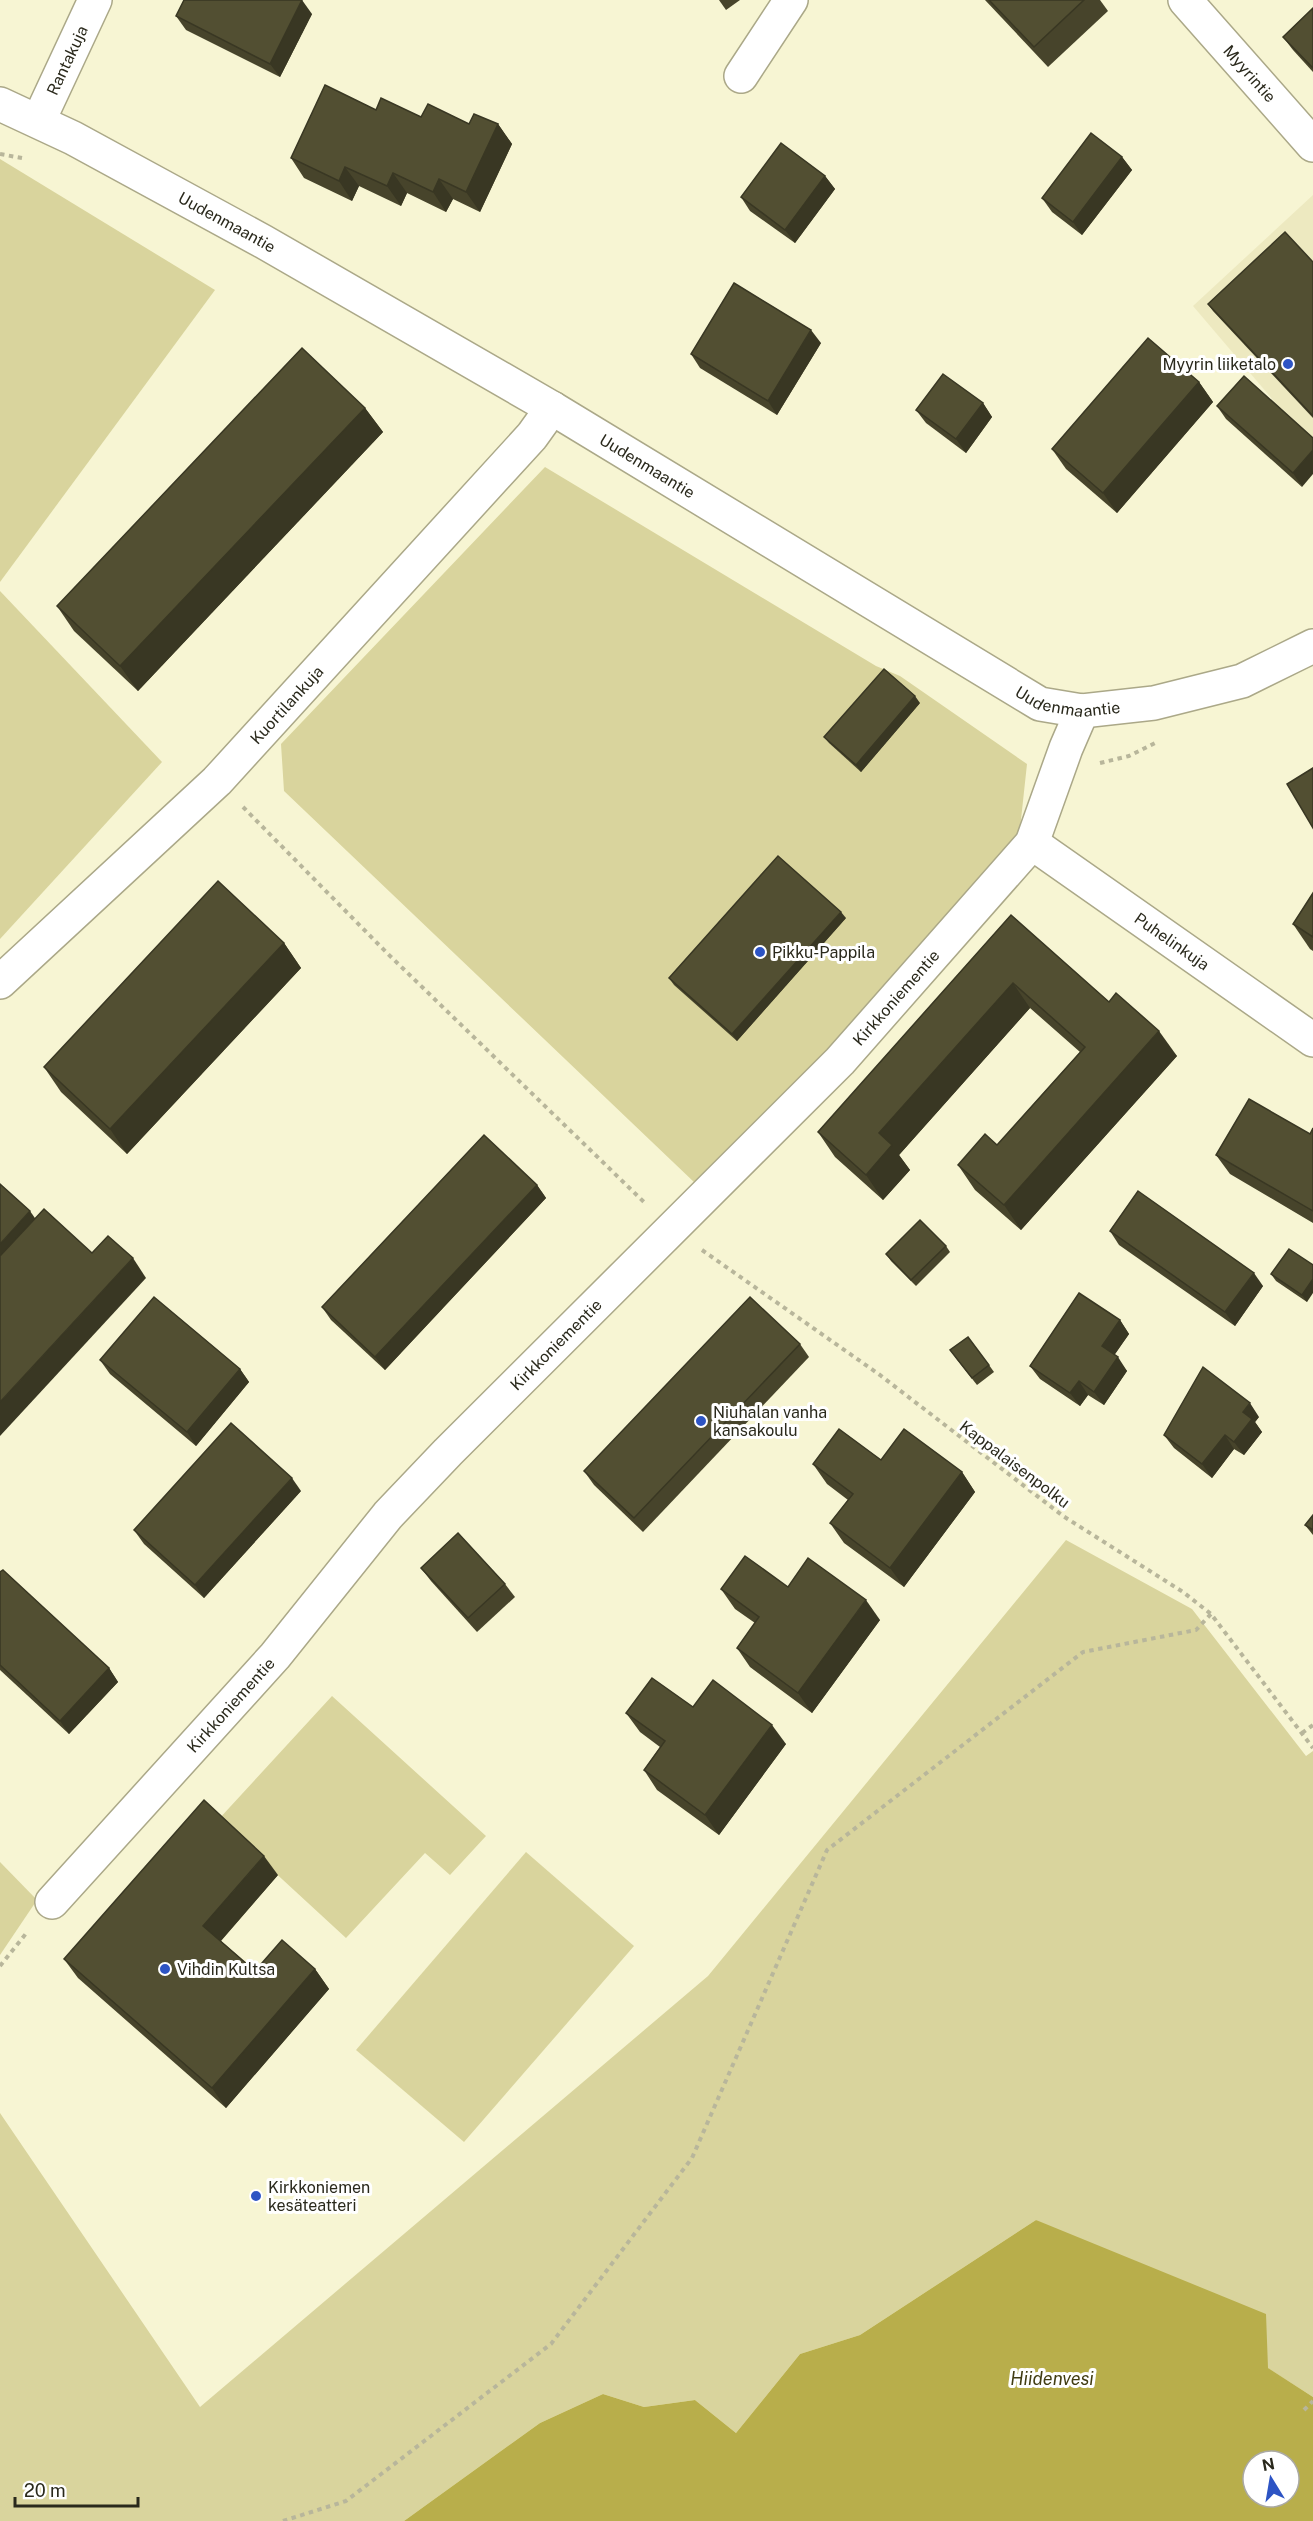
<svg xmlns="http://www.w3.org/2000/svg" width="1313" height="2521" viewBox="0 0 1313 2521" font-family="'Public Sans',sans-serif">
  <style>
    .built { fill: #ede9c0 }
    .green { fill: #d9d49d }
    .water { fill: #b8ae4b; fill-rule: evenodd }
    .lines { fill: none; stroke-linecap: round; stroke-linejoin: round }
    .minor-casing { stroke: #aba888; stroke-width: 36 }
    .tertiary-casing { stroke: #aba888; stroke-width: 36 }
    .path { stroke: #b8b69b; stroke-width: 4; stroke-dasharray: 4.5 4.5; stroke-linecap: butt }
    .minor { stroke: #fff; stroke-width: 33 }
    .tertiary { stroke: #fff; stroke-width: 33 }
    .wall { fill: #47442b }
    .shaded-wall { fill: #393723 }
    .building { fill: #524f32; stroke: #393723; stroke-width: 1.5 }
    .poi-dot { fill: #2d54c4; stroke: #fff; stroke-width: 2 }
    .labels { text-anchor: middle; stroke-width: 6; stroke-linejoin: round; paint-order: stroke }
    .street-label { font-size: 16px; fill: #2a291c; stroke: #fff }
    .poi-label { font-size: 16px; fill: #2a291c; stroke: #fff; text-anchor: start }
    .water-label { font-size: 18px; font-style: italic; fill: #413c12; stroke: #fff }
  </style>
  <rect width="100%" height="100%" fill="#f7f5d3"/>
  <polygon class="built" points="1313,195 1313,447 1193,306"/>
  <g class="green">
    <polygon points="0,159 215,290 0,582"/>
    <polygon points="545,467 876,666 900,676 1027,764 1019,838 927,937 830,1056 695,1183 284,791 281,744"/>
    <polygon points="0,591 162,762 0,939"/>
    <polygon points="1066,1540 1192,1609 1306,1756 1313,1751 1313,2397 1036,2220 860,2335 800,2354 736,2433 695,2400 644,2407 603,2394 540,2423 404,2521 0,2521 0,2113 200,2407 708,1976"/>
    <polygon points="332,1696 486,1836 450,1875 425,1853 346,1938 218,1820"/>
    <polygon points="526,1852 634,1946 464,2142 356,2050"/>
    <polygon points="0,1862 37,1900 0,1955"/>
  </g>
  <path class="water" d="M1036,2220L1266,2314L1268,2368L1313,2397V2521H404L540,2423L603,2394L644,2407L695,2400L736,2433L800,2354L860,2335ZM1253,2461H1289V2497H1253Z"/>
  <g class="lines">
    <g class="minor-casing">
      <g id="minor">
        <polyline points="741,76 791,0"/>
        <path id="s1" d="M39,120L95,0"/>
        <path id="s2" d="M1032,843L1313,1040"/>
        <path id="s3" d="M0,982L217,781L532,436L552,408"/>
        <path id="s4" d="M52,1902L275,1656L388,1515L448,1452L840,1061L1032,843L1066,748L1082,711"/>
      </g>
    </g>
    <g class="tertiary-casing">
      <g id="tertiary">
        <path id="s5" d="M1185,0L1313,145"/>
        <path id="s6" d="M0,104L73,138L264,242L552,408L1040,704L1082,711L1154,703L1242,681L1313,646"/>
      </g>
    </g>
    <g class="path">
      <polyline points="0,154 22,158"/>
      <polyline points="1100,763 1129,756 1155,743"/>
      <polyline points="243,807 387,953 646,1204"/>
      <polyline points="702,1250 880,1375 1063,1516 1183,1592 1211,1614 1313,1748"/>
      <polyline points="1302,1733 1313,1725"/>
      <polyline points="0,1966 28,1931"/>
      <polyline points="1304,2410 1313,2401"/>
      <polyline points="283,2521 346,2501 551,2344 692,2158 827,1850 1083,1652 1196,1630 1211,1614"/>
    </g>
    <use href="#minor" class="minor"/>
    <use href="#tertiary" class="tertiary"/>
  </g>
  <g class="wall">
    <polygon points="719,0 740,0 726,10"/>
    <polygon points="985,0 1100,0 1108,11 1048,67"/>
    <polygon points="1313,8 1313,72 1293,50 1283,37"/>
    <polygon points="312,14 280,77 186,30 176,16"/>
    <polygon points="376,110 469,124 498,124 512,144 480,212 453,199 446,212 407,193 401,206 359,186 352,201 304,178 291,158"/>
    <polygon points="1122,157 1132,170 1082,235 1052,212 1042,198"/>
    <polygon points="825,176 835,189 795,243 750,211 741,197"/>
    <polygon points="1313,262 1313,418 1213,311 1208,304"/>
    <polygon points="821,343 777,415 700,368 691,354"/>
    <polygon points="1244,376 1302,487 1226,419 1217,406"/>
    <polygon points="1199,382 1213,402 1117,513 1066,469 1052,449"/>
    <polygon points="983,403 992,417 966,453 926,423 916,410"/>
    <polygon points="365,408 383,432 138,691 74,631 57,606"/>
    <polygon points="920,703 861,772 829,743 824,737"/>
    <polygon points="1313,893 1313,951 1310,949 1293,924"/>
    <polygon points="1011,915 1109,1002 1177,1056 1021,1230 975,1190 958,1165 997,1145 1080,1052 1030,1008 899,1155 910,1170 883,1200 835,1157 818,1132"/>
    <polygon points="846,918 737,1041 674,985 669,978"/>
    <polygon points="284,943 301,968 127,1154 61,1092 44,1067"/>
    <polygon points="1313,1128 1313,1223 1230,1174 1216,1155 1310,1134"/>
    <polygon points="537,1185 546,1198 385,1370 331,1320 322,1307"/>
    <polygon points="1110,1231 1263,1286 1235,1326 1119,1245"/>
    <polygon points="946,1246 950,1252 916,1286 891,1261 886,1254"/>
    <polygon points="1313,1265 1307,1302 1276,1281 1271,1274"/>
    <polygon points="1120,1320 1129,1334 1114,1355 1127,1371 1104,1405 1088,1395 1080,1406 1040,1379 1030,1366"/>
    <polygon points="800,1344 809,1357 643,1532 594,1485 584,1471"/>
    <polygon points="955,1357 989,1365 994,1372 977,1385"/>
    <polygon points="100,1360 240,1369 249,1382 196,1446 110,1374"/>
    <polygon points="1259,1417 1255,1422 1262,1432 1244,1455 1234,1449 1212,1478 1174,1448 1164,1435"/>
    <polygon points="881,1460 962,1472 975,1492 904,1587 844,1543 830,1523 848,1500 827,1484 813,1464"/>
    <polygon points="301,1491 204,1598 144,1544 134,1530"/>
    <polygon points="1313,1515 1313,1535 1305,1525"/>
    <polygon points="421,1568 505,1584 515,1597 477,1632 431,1581"/>
    <polygon points="0,1572 109,1668 118,1682 69,1734 0,1670"/>
    <polygon points="721,1589 880,1620 812,1713 750,1667 737,1648 755,1623 735,1609"/>
    <polygon points="693,1707 786,1744 719,1835 657,1790 644,1770 660,1747 640,1732 626,1713"/>
    <polygon points="278,1875 221,1941 255,1971 315,1969 329,1989 226,2108 78,1978 64,1959"/>
  </g>
  <g class="shaded-wall">
    <polygon points="302,0 312,14 280,77 270,64"/>
    <polygon points="498,124 512,144 480,212 466,192"/>
    <polygon points="1122,157 1132,170 1082,235 1073,222"/>
    <polygon points="345,167 359,186 352,201 339,181"/>
    <polygon points="393,173 407,193 401,206 387,186"/>
    <polygon points="825,176 835,189 795,243 785,230"/>
    <polygon points="439,179 453,199 446,212 433,192"/>
    <polygon points="811,330 821,343 777,415 768,401"/>
    <polygon points="1199,382 1213,402 1117,513 1103,493"/>
    <polygon points="983,403 992,417 966,453 956,439"/>
    <polygon points="365,408 383,432 138,691 120,666"/>
    <polygon points="1313,450 1313,474 1302,487 1293,473"/>
    <polygon points="915,696 920,703 861,772 856,765"/>
    <polygon points="841,912 846,918 737,1041 732,1034"/>
    <polygon points="284,943 301,968 127,1154 110,1129"/>
    <polygon points="1013,983 1030,1008 899,1155 910,1170 883,1200 866,1175 879,1133"/>
    <polygon points="1159,1031 1177,1056 1021,1230 1004,1205"/>
    <polygon points="537,1185 546,1198 385,1370 375,1357"/>
    <polygon points="30,1211 44,1231 0,1278 0,1244"/>
    <polygon points="133,1258 146,1278 0,1436 0,1402"/>
    <polygon points="1254,1273 1263,1286 1235,1326 1225,1312"/>
    <polygon points="1313,1279 1313,1293 1307,1302 1302,1295"/>
    <polygon points="1120,1320 1129,1334 1111,1360 1102,1346"/>
    <polygon points="1118,1357 1127,1371 1104,1405 1094,1392"/>
    <polygon points="240,1369 249,1382 196,1446 187,1432"/>
    <polygon points="1079,1381 1088,1395 1080,1406 1070,1393"/>
    <polygon points="1250,1403 1259,1417 1255,1422 1262,1432 1244,1455 1234,1442 1243,1412"/>
    <polygon points="1225,1435 1234,1449 1212,1478 1202,1464"/>
    <polygon points="962,1472 975,1492 904,1587 890,1568"/>
    <polygon points="292,1478 301,1491 204,1598 195,1585"/>
    <polygon points="866,1600 880,1620 812,1713 798,1693"/>
    <polygon points="109,1668 118,1682 69,1734 60,1721"/>
    <polygon points="772,1725 786,1744 719,1835 705,1815"/>
    <polygon points="264,1856 278,1875 217,1945 203,1926"/>
    <polygon points="315,1969 329,1989 226,2108 212,2088"/>
  </g>
  <g class="building">
    <polygon points="184,0 302,0 270,64 176,16"/>
    <polygon points="989,0 1084,0 1034,47"/>
    <polygon points="1313,8 1313,68 1283,37"/>
    <polygon points="325,85 376,110 381,98 421,117 428,104 469,124 474,114 498,124 466,192 439,179 433,192 393,173 387,186 345,167 339,181 291,158"/>
    <polygon points="1091,133 1122,157 1073,222 1042,198"/>
    <polygon points="781,143 825,176 785,230 741,197"/>
    <polygon points="1285,232 1313,262 1313,416 1208,304"/>
    <polygon points="734,283 811,330 768,401 691,354"/>
    <polygon points="1148,338 1199,382 1103,493 1052,449"/>
    <polygon points="302,348 365,408 120,666 57,606"/>
    <polygon points="943,374 983,403 956,439 916,410"/>
    <polygon points="1244,376 1313,438 1313,450 1293,473 1217,406"/>
    <polygon points="884,669 915,696 856,765 824,737"/>
    <polygon points="1313,768 1313,828 1287,784"/>
    <polygon points="778,856 841,912 732,1034 669,978"/>
    <polygon points="218,881 284,943 110,1129 44,1067"/>
    <polygon points="1313,893 1313,937 1293,924"/>
    <polygon points="1011,915 1109,1002 1116,993 1159,1031 1004,1205 958,1165 985,1134 997,1145 1085,1047 1013,983 879,1133 892,1145 866,1175 818,1132"/>
    <polygon points="1249,1099 1310,1134 1313,1128 1313,1211 1216,1155"/>
    <polygon points="484,1135 537,1185 375,1357 322,1307"/>
    <polygon points="0,1184 30,1211 0,1244"/>
    <polygon points="1138,1191 1254,1273 1225,1312 1110,1231"/>
    <polygon points="44,1209 92,1253 108,1236 133,1258 0,1402 0,1256"/>
    <polygon points="920,1220 946,1246 911,1280 886,1254"/>
    <polygon points="1289,1249 1313,1265 1313,1279 1302,1295 1271,1274"/>
    <polygon points="1079,1293 1120,1320 1102,1346 1118,1357 1094,1392 1079,1381 1070,1393 1030,1366"/>
    <polygon points="154,1297 240,1369 187,1432 100,1360"/>
    <polygon points="750,1297 800,1344 634,1518 584,1471"/>
    <polygon points="968,1337 989,1365 972,1378 950,1350"/>
    <polygon points="1203,1367 1250,1403 1243,1412 1252,1419 1234,1442 1225,1435 1202,1464 1164,1435"/>
    <polygon points="231,1423 292,1478 195,1585 134,1530"/>
    <polygon points="839,1429 881,1460 904,1429 962,1472 890,1568 830,1523 853,1494 813,1464"/>
    <polygon points="1313,1515 1313,1530 1305,1525"/>
    <polygon points="458,1533 505,1584 468,1618 421,1568"/>
    <polygon points="745,1556 788,1587 808,1558 866,1600 798,1693 737,1648 759,1617 721,1589"/>
    <polygon points="3,1570 109,1668 60,1721 0,1665 0,1572"/>
    <polygon points="652,1678 693,1707 713,1680 772,1725 705,1815 644,1770 665,1741 626,1713"/>
    <polygon points="204,1800 264,1856 203,1926 255,1971 282,1940 315,1969 212,2088 64,1959"/>
  </g>
  <g class="poi-dot">
    <circle cx="1288" cy="364" r="6"/>
    <circle cx="760" cy="952" r="6"/>
    <circle cx="701" cy="1421" r="6"/>
    <circle cx="165" cy="1969" r="6"/>
    <circle cx="256" cy="2196" r="6"/>
  </g>
  <g class="labels">
    <g class="street-label">
      <text dy="6" stroke="none"><textPath href="#s1" startOffset="66">Rantakuja</textPath></text>
      <text dy="6" stroke="none"><textPath href="#s5" startOffset="98">Myyrintie</textPath></text>
      <text dy="6" stroke="none"><textPath href="#s6" startOffset="256">Uudenmaantie</textPath></text>
      <text dy="6" stroke="none"><textPath href="#s6" startOffset="742">Uudenmaantie</textPath></text>
      <text dy="6" stroke="none"><textPath href="#s6" startOffset="1228">Uudenmaantie</textPath></text>
      <text dy="6" stroke="none"><textPath href="#s3" startOffset="399">Kuortilankuja</textPath></text>
      <text dy="6" stroke="none"><textPath href="#s2" startOffset="171">Puhelinkuja</textPath></text>
      <text dy="6" stroke="none"><textPath href="#s4" startOffset="1238">Kirkkoniementie</textPath></text>
      <text dy="6" stroke="none"><textPath href="#s4" startOffset="752">Kirkkoniementie</textPath></text>
      <text transform="translate(1015 1464) rotate(37)" y="6">Kappalaisenpolku</text>
      <text dy="6" stroke="none"><textPath href="#s4" startOffset="266">Kirkkoniementie</textPath></text>
    </g>
    <g class="poi-label">
      <text x="1276" y="370" text-anchor="end">Myyrin liiketalo</text>
      <text x="772" y="958">Pikku-Pappila</text>
      <text x="713" y="1418">Niuhalan vanha<tspan x="713" dy="18">kansakoulu</tspan></text>
      <text x="177" y="1975">Vihdin Kultsa</text>
      <text x="268" y="2193">Kirkkoniemen<tspan x="268" dy="18">kesäteatteri</tspan></text>
    </g>
    <g class="water-label">
      <text x="1052" y="2385">Hiidenvesi</text>
    </g>
  </g>
  <g transform="translate(1271 2479) rotate(349)"><circle r="28" fill="#ffffff" stroke="#aaa9a4" stroke-width="1.5"/>
  <path d="M0-4.5L10 22L0 15L-10 22Z" fill="#2d54c4"/>
  <text y="-9" font-size="16" font-weight="bold" text-anchor="middle" fill="#2a291c">N</text>
  </g>
  <path d="M15 2497v9h123v-9" fill="none" stroke="#2a291c" stroke-width="3"/>
  <text x="24" y="2497" font-size="18" fill="#2a291c" stroke="#ffffff" stroke-width="4.5" paint-order="stroke">20 m</text>
</svg>
